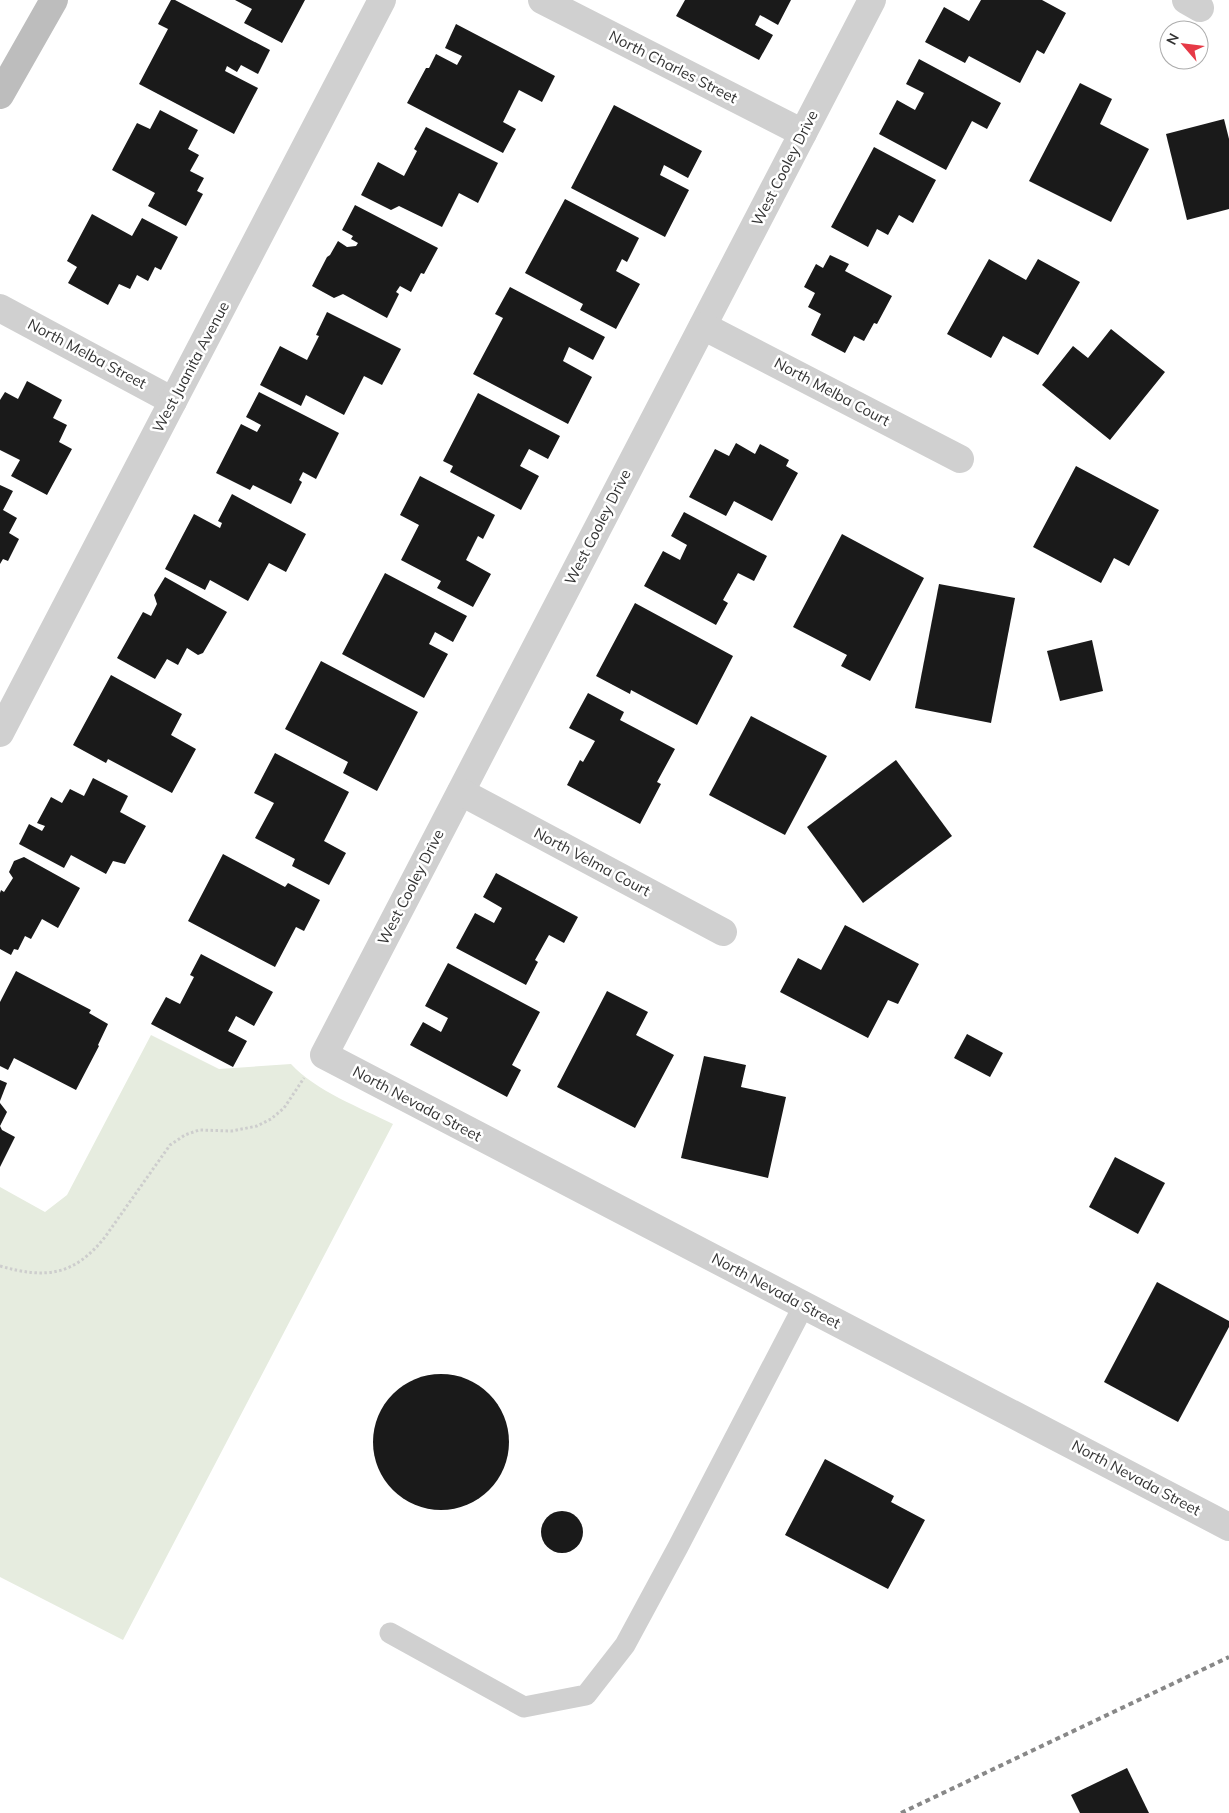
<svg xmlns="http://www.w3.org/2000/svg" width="1229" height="1813" viewBox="0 0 1229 1813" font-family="Mulish,sans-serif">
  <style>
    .green { fill: #e6ecdf }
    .building { fill: #1a1a1a }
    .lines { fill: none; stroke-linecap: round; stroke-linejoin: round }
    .path { stroke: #cdcdcd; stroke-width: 3; stroke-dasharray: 2.5 2.5; stroke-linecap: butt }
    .lane { stroke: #d0d0d0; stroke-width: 21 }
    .street { stroke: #d0d0d0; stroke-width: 28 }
    .secondary { stroke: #bdbdbd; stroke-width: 28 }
    .rail { stroke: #888; stroke-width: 4; stroke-dasharray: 5 4; stroke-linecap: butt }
    .labels { text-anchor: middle; stroke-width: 5; stroke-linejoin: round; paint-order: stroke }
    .street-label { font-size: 15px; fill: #333; stroke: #fff }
  </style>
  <rect width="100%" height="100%" fill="#fff"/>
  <path class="green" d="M151,1035L219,1069L291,1064C316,1091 361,1108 393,1124L123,1640L0,1577V1187L45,1212L67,1195Z"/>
  <g class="building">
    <polygon points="171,0 175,0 270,50 258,74 241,65 237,72 227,66 225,71 258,88 234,134 139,84 168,29 158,24"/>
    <polygon points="235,0 305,0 282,43 244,23 252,9"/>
    <polygon points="685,0 791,0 778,25 760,15 755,25 773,35 759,60 676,16"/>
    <polygon points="981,0 1042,0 1066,13 1044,54 1037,50 1020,83 969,56 965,63 925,42 944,7 969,21"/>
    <polygon points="456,24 555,76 542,102 519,90 503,122 516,129 503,153 407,103 426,68 429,68 436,54 457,65 462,56 445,48"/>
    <polygon points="919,59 1001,103 987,129 972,121 946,170 879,134 897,100 915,110 924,93 906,84"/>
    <polygon points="1080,83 1112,99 1100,124 1149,149 1111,222 1029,181"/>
    <polygon points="614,105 702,151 688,178 664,165 660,175 689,190 665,237 571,188"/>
    <polygon points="160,110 198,130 188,149 199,155 190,171 204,178 197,191 203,194 186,226 148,206 155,193 112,170 137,123 150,129"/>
    <polygon points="1224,119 1229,139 1229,209 1187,220 1166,134"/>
    <polygon points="426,127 498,163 478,203 459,193 442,227 399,206 391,210 361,195 378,162 404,176 417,151 414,149"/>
    <polygon points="874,147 936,180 913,223 899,215 888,235 877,229 868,247 831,227"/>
    <polygon points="565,199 639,238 627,262 622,259 616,271 640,284 616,329 580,310 583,304 525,273"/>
    <polygon points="355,205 438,248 424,274 421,273 411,292 400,286 396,292 399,294 387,318 343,294 334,298 312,286 327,257 330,255 338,241 347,247 356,246 358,243 351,239 353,236 342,230"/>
    <polygon points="92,214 132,236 142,218 178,237 161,270 155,267 148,281 137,275 130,289 119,284 108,305 68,283 77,267 67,261"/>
    <polygon points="830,255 849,264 845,271 892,296 877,324 874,323 864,341 854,336 845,353 811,335 821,314 808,307 815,293 804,287 816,264 823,268"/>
    <polygon points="989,259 1026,280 1038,259 1080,282 1038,355 1003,336 991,358 947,334"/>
    <polygon points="510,287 605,337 593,360 569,347 563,361 592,377 568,424 473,374 503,318 495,314"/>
    <polygon points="327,312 401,349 382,385 364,376 344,415 306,395 301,406 260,385 280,346 307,360 319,336 316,335"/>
    <polygon points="1111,329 1165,372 1110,440 1042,385 1073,346 1088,358"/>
    <polygon points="27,381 62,400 53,418 67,425 59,442 72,449 47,495 11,476 20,460 0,450 0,400 5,392 18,399"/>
    <polygon points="259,392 339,433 316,479 303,472 299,480 302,482 291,504 253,485 250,490 216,473 241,424 257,432 261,425 246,417"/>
    <polygon points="478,393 560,436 548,459 529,449 520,466 539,476 521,510 450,472 453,466 443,461"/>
    <polygon points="736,443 755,454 760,444 789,460 786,466 798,473 772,521 734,501 726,516 689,497 715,449 729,456"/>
    <polygon points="1076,466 1159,510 1129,566 1114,558 1101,583 1033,547"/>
    <polygon points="420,476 495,515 483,539 478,536 466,560 491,574 473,607 437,588 441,581 401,560 419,525 400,515"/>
    <polygon points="0,485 13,491 3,510 17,518 9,533 19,539 8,561 3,559 0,564"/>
    <polygon points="232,494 306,534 286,572 269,563 248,601 210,580 205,590 165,569 194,514 220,528 222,523 218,521"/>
    <polygon points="684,512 767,556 754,581 738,573 723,600 728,603 716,625 644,586 663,551 680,560 687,545 671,536"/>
    <polygon points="842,534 924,578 870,681 841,666 847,655 793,627"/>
    <polygon points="385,573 467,616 453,642 435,632 429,644 448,654 424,698 342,654"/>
    <polygon points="165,577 227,612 203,653 198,655 187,648 178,665 167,659 155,679 117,658 143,612 151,616 157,604 154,595"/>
    <polygon points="939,584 1015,598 991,723 915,708"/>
    <polygon points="635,603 733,656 697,725 631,690 630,694 596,676"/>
    <polygon points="1092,640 1103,691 1060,701 1047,651"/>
    <polygon points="321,661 418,712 377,791 343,773 348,762 285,729"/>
    <polygon points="111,675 182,714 171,735 196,749 172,793 108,759 106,763 73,745"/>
    <polygon points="588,693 624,712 620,720 675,749 657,782 661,784 640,824 567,785 580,760 583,762 595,741 569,728"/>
    <polygon points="751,716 827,756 785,835 709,795"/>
    <polygon points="275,753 349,792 324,841 346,853 329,885 292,866 295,859 255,838 274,803 254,793"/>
    <polygon points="896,760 952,836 863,903 807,827"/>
    <polygon points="93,778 128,796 120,812 146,826 125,864 113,861 106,874 71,855 64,868 19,844 29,824 42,831 45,826 37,823 51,797 62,803 70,789 84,796"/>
    <polygon points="223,854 285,887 288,883 320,900 304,931 296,927 275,967 188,921"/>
    <polygon points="24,857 80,888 58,928 42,919 31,939 25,936 18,950 14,949 11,955 0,949 0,893 1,890 4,892 13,878 9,872 14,861"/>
    <polygon points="496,873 578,917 564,943 549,935 535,960 538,962 526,985 456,948 475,913 494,923 502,908 483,897"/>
    <polygon points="845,925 919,964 898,1004 888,1000 868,1038 780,992 798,958 821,970"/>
    <polygon points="201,954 273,992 254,1026 236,1016 228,1031 247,1041 233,1067 151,1024 166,997 180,1004 194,977 190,975"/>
    <polygon points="448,963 540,1012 512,1065 521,1070 507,1097 410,1045 423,1022 441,1032 448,1018 425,1006"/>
    <polygon points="16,971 91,1010 89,1013 108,1024 98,1045 99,1046 76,1090 14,1058 8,1070 0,1066 0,1002"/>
    <polygon points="607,991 648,1012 636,1035 674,1055 635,1128 557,1087"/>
    <polygon points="967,1034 1003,1053 990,1077 954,1058"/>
    <polygon points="704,1056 746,1065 741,1087 786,1097 768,1178 681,1158"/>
    <polygon points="0,1080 7,1083 0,1101"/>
    <polygon points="0,1103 7,1112 0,1126 2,1130 15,1137 0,1167"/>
    <polygon points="1115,1157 1165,1183 1138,1234 1089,1207"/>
    <polygon points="1157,1282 1229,1321 1229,1327 1178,1422 1104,1382"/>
    <circle cx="441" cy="1442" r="68"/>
    <polygon points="825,1459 894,1496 891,1502 925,1520 888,1589 785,1535"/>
    <circle cx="562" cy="1532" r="21"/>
    <polygon points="1127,1768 1149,1813 1080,1813 1071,1795"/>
  </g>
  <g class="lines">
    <path class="path" d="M0,1266C46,1279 74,1276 105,1237L170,1145L185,1135L199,1130L232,1131L257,1126L271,1119L284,1108L304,1078"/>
    <polyline class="lane" points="390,1633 524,1707 586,1695 625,1645 678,1547 804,1305"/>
    <g class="street">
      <polyline points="542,0 803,133"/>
      <polyline points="872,0 324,1055 1229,1527"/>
      <polyline points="1186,0 1200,8"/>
      <polyline points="0,308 173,401"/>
      <polyline points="703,326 960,459"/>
      <polyline points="0,733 382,0"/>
      <polyline points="461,792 723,932"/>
    </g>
    <polyline class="secondary" points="0,95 54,0"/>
    <polyline class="rail" points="901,1813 1229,1657"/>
  </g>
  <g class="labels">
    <g class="street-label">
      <text transform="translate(673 67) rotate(27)" y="5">North Charles Street</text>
      <text transform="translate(785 168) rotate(-63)" y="5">West Cooley Drive</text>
      <text transform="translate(87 354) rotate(28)" y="5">North Melba Street</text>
      <text transform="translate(191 367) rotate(-62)" y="5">West Juanita Avenue</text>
      <text transform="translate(832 392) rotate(28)" y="5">North Melba Court</text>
      <text transform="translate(598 527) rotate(-63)" y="5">West Cooley Drive</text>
      <text transform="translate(592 862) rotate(28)" y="5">North Velma Court</text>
      <text transform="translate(411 887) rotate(-63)" y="5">West Cooley Drive</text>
      <text transform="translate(417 1104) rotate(28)" y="5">North Nevada Street</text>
      <text transform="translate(776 1291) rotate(28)" y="5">North Nevada Street</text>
      <text transform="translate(1136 1478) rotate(28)" y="5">North Nevada Street</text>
    </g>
  </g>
  <g transform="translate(1184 45) rotate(298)"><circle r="24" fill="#ffffff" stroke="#adadad"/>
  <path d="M0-4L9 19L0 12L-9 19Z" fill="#e63946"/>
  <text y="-8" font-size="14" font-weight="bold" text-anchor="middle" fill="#333333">N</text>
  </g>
</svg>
